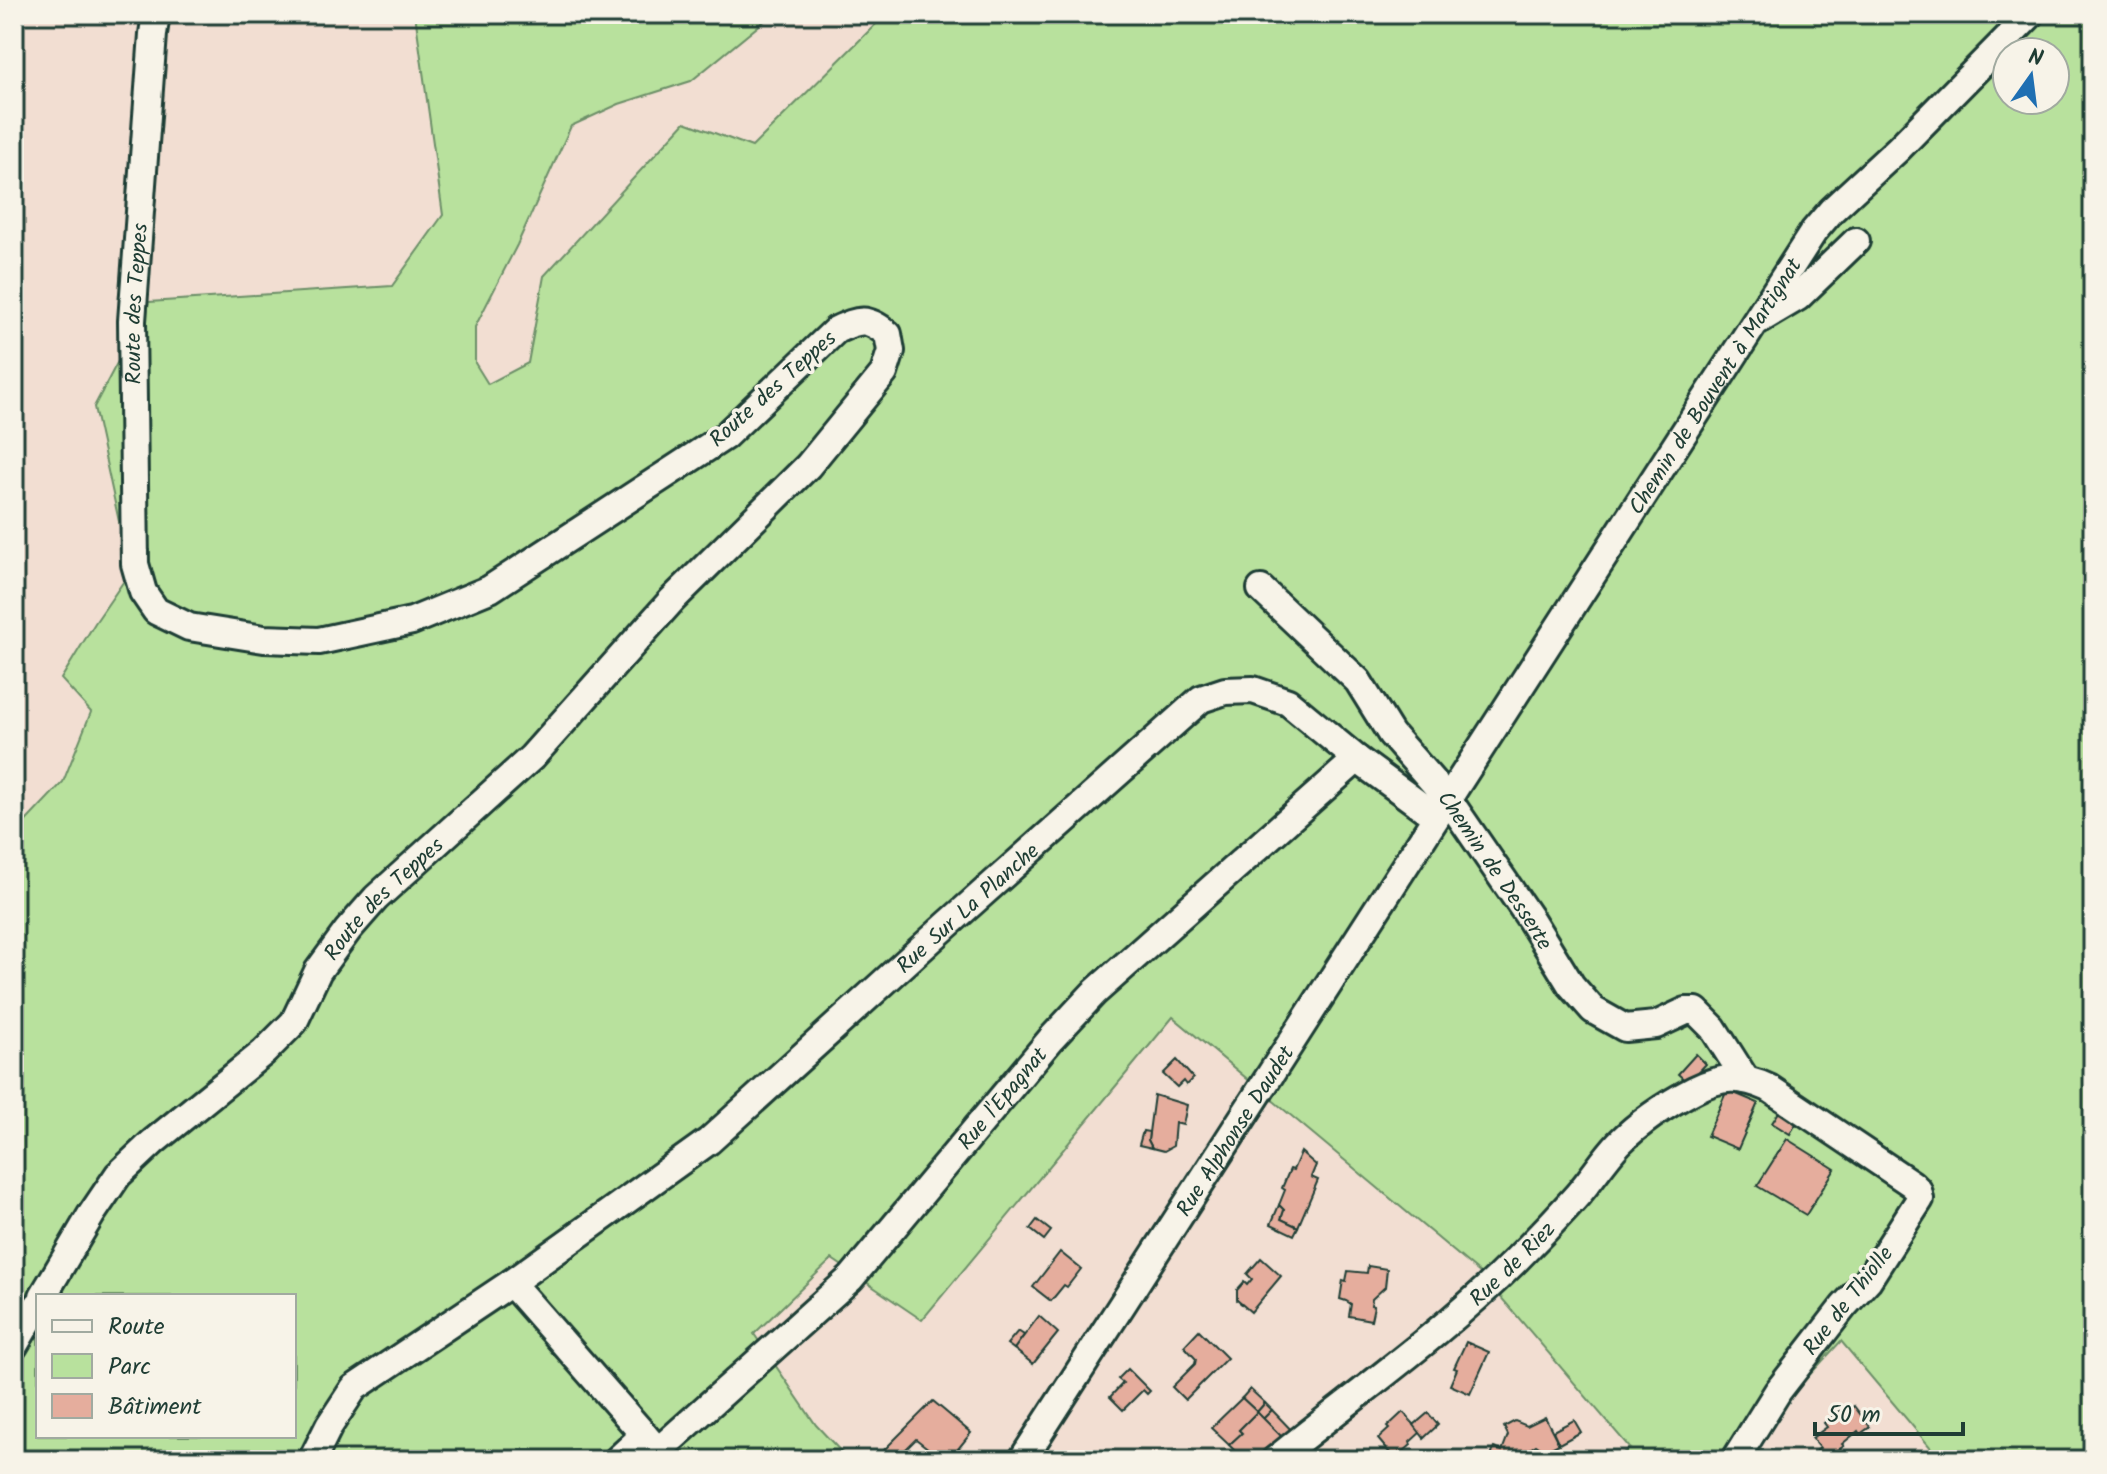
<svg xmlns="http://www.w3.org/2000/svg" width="2107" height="1474" viewBox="0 0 2107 1474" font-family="Kalam,sans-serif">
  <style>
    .green { fill: #b8e19d; stroke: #6c8f68; stroke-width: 2; fill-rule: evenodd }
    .building { fill: #e5ad9d; stroke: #1f3d34; stroke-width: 2 }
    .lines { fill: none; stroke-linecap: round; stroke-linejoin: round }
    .minor-casing { stroke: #1f3d34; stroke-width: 32 }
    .minor { stroke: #f7f3e8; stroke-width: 26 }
    .labels { text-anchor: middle; stroke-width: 7; stroke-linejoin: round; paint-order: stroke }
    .street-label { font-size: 22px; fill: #1f3d34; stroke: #f7f3e8 }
  </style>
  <rect width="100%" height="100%" fill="#f2ded2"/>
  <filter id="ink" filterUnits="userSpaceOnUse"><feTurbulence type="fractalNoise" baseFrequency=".0125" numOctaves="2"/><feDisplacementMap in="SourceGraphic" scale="16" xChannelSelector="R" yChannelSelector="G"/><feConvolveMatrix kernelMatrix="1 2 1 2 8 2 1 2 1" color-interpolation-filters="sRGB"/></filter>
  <g filter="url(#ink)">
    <path class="green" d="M415,14H770L768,18L691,81L619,104L571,126L517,245L475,327V363L488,384L528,363L544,276L685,122L752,147L886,14H2093V1460H1941L1841,1341L1731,1460H1613L1630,1448L1481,1274L1173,1017L922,1320L832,1259L754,1334L816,1425L849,1460H14V834L63,782L91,712L61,679L95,623L130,572L94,407L149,302L392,286L443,215ZM2007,52H2055V100H2007ZM38,1296H294V1436H38Z"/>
    <g class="building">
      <polygon points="1696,1054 1706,1064 1688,1083 1678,1074"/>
      <polygon points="1177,1060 1193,1078 1186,1085 1183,1081 1177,1087 1163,1074"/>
      <polygon points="1727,1090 1758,1103 1738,1149 1707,1136"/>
      <polygon points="1154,1095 1187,1105 1183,1125 1175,1123 1173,1146 1164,1151 1152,1148 1148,1140"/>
      <polygon points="1779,1112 1797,1122 1790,1134 1772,1123"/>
      <polygon points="1143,1131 1149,1132 1148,1140 1152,1148 1139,1145"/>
      <polygon points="1787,1139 1835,1169 1806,1215 1757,1186"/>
      <polygon points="1301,1152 1316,1165 1311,1177 1318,1180 1298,1227 1281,1219 1284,1210 1279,1205 1285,1190 1282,1188 1290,1169 1293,1170"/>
      <polygon points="1279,1205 1284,1210 1281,1219 1298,1227 1294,1235 1271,1224"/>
      <polygon points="1037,1220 1051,1231 1044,1240 1030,1229"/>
      <polygon points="1060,1252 1081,1269 1067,1287 1064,1285 1051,1301 1033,1287"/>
      <polygon points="1261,1258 1281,1276 1251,1312 1237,1300 1237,1290 1244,1282 1247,1285 1252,1279 1247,1274"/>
      <polygon points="1368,1266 1387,1269 1385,1287 1372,1299 1371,1305 1374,1306 1371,1320 1349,1316 1351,1304 1346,1301 1340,1299 1343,1280 1346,1281 1348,1271 1367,1273"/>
      <polygon points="1039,1316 1058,1333 1033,1364 1014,1349"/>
      <polygon points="1199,1330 1227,1358 1185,1400 1172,1387 1195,1364 1196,1359 1184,1346"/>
      <polygon points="1018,1331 1024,1335 1014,1349 1007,1344"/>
      <polygon points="1466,1342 1489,1352 1470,1394 1450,1385 1457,1369 1454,1368"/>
      <polygon points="1128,1369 1150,1391 1147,1394 1143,1390 1123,1410 1110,1397 1123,1383 1118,1379"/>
      <polygon points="1250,1389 1265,1403 1257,1412 1242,1398"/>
      <polygon points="1242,1398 1257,1412 1239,1430 1242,1433 1229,1445 1211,1428"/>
      <polygon points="933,1401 971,1433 958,1449 980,1460 943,1460 916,1439 895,1460 890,1460 882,1452"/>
      <polygon points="1265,1403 1272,1410 1263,1419 1257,1412"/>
      <polygon points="1854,1406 1870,1427 1860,1434 1858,1431 1842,1444 1844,1446 1823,1460 1816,1451 1820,1448 1812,1438 1827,1427 1824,1423 1842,1409 1845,1413"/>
      <polygon points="1272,1410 1297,1436 1288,1444 1263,1419"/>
      <polygon points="1257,1412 1283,1438 1260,1460 1244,1460 1229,1445 1242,1433 1239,1430"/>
      <polygon points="1403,1412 1421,1432 1410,1442 1411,1445 1395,1459 1378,1439 1389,1429 1387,1427"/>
      <polygon points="1428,1413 1438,1425 1424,1438 1414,1425"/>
      <polygon points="1545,1417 1559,1444 1545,1451 1536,1445 1518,1457 1517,1460 1490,1460 1494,1448 1502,1451 1508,1435 1504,1427 1515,1421 1527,1426"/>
      <polygon points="1574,1420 1581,1432 1559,1444 1553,1431"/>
    </g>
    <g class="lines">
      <g class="minor-casing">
        <g id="minor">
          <polyline points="1761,319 1798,297 1856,241"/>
          <path id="s1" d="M1261,589L1358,681L1391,734L1448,799L1531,920L1571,985L1593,1010L1625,1028L1656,1025L1686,1011H1696L1713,1028L1746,1080"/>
          <polyline points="511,1283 666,1460"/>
          <path id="s2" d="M43,1296L91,1215L118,1175L153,1142L264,1052L294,1022L318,971L348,930L376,898L532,757L672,600L808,466L884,373L891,351L888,334C867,317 860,319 836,330L725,436L490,589L412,621L319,641L264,639L189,627L156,611L143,592L135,564L132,321L153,34L156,14"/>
          <polyline points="14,1346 38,1305"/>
          <path id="s3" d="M658,1451L851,1278L1051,1039L1094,993L1357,759"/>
          <path id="s4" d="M312,1460L329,1426L354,1388L511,1283L709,1141L947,925L1201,699L1225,691L1253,690L1288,702L1357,759L1436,817"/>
          <polyline points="617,1460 644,1435"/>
          <path id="s5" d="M1022,1460L1814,231L1832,210L1898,149L2031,14"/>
          <path id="s6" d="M1275,1460C1355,1395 1441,1335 1514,1262C1534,1242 1554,1221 1573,1200C1590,1182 1602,1161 1619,1143C1640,1122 1667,1104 1694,1090C1721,1076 1740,1075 1769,1088L1912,1184L1918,1190L1920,1199L1868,1280L1844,1306L1778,1391L1735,1460"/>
        </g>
      </g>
      <use href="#minor" class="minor"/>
    </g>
  </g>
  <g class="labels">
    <g class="street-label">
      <text dy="8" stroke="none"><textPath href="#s2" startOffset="2448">Route des Teppes</textPath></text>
      <text dy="8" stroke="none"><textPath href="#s5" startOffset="1278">Chemin de Bouvent à Martignat</textPath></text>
      <text transform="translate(772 388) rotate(-42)" y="8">Route des Teppes</text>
      <text dy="8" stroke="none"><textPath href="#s1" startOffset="368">Chemin de Desserte</textPath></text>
      <text dy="8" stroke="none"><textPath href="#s2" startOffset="530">Route des Teppes</textPath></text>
      <text dy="8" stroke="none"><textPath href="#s4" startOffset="864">Rue Sur La Planche</textPath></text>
      <text dy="8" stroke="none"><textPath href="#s3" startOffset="494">Rue l'Epagnat</textPath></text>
      <text dy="8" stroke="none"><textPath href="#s5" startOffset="392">Rue Alphonse Daudet</textPath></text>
      <text dy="8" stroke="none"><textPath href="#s6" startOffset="308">Rue de Riez</textPath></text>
      <text transform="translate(1847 1300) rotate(-52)" y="8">Rue de Thiolle</text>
    </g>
  </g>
  <rect width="2107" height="1474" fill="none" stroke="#f7f3e8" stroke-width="48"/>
  <rect x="24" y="24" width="2059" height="1426" fill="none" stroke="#1f3d34" stroke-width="3" filter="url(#ink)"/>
  <rect x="36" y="1294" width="260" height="144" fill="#f7f3e8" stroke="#a1aaa0" stroke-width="2"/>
  <rect x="52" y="1320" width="40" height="12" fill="#f7f3e8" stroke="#a1aaa0" stroke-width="2"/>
  <text x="108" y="1334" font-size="24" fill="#1f3d34">Route</text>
  <rect x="52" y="1354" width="40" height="24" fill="#b8e19d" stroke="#a1aaa0" stroke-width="2"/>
  <text x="108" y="1374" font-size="24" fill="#1f3d34">Parc</text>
  <rect x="52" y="1394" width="40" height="24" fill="#e5ad9d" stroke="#a1aaa0" stroke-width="2"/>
  <text x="108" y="1414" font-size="24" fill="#1f3d34">Bâtiment</text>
  <g transform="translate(2031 76) rotate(14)"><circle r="38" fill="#f7f3e8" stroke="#a1aaa0" stroke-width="2"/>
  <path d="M0-6L14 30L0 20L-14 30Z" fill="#1f6fb2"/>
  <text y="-12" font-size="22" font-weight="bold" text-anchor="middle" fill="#1f3d34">N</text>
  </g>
  <path d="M1815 1422v12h148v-12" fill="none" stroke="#1f3d34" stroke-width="4"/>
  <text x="1827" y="1422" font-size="24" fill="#1f3d34" stroke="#f7f3e8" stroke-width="6" paint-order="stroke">50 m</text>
</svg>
